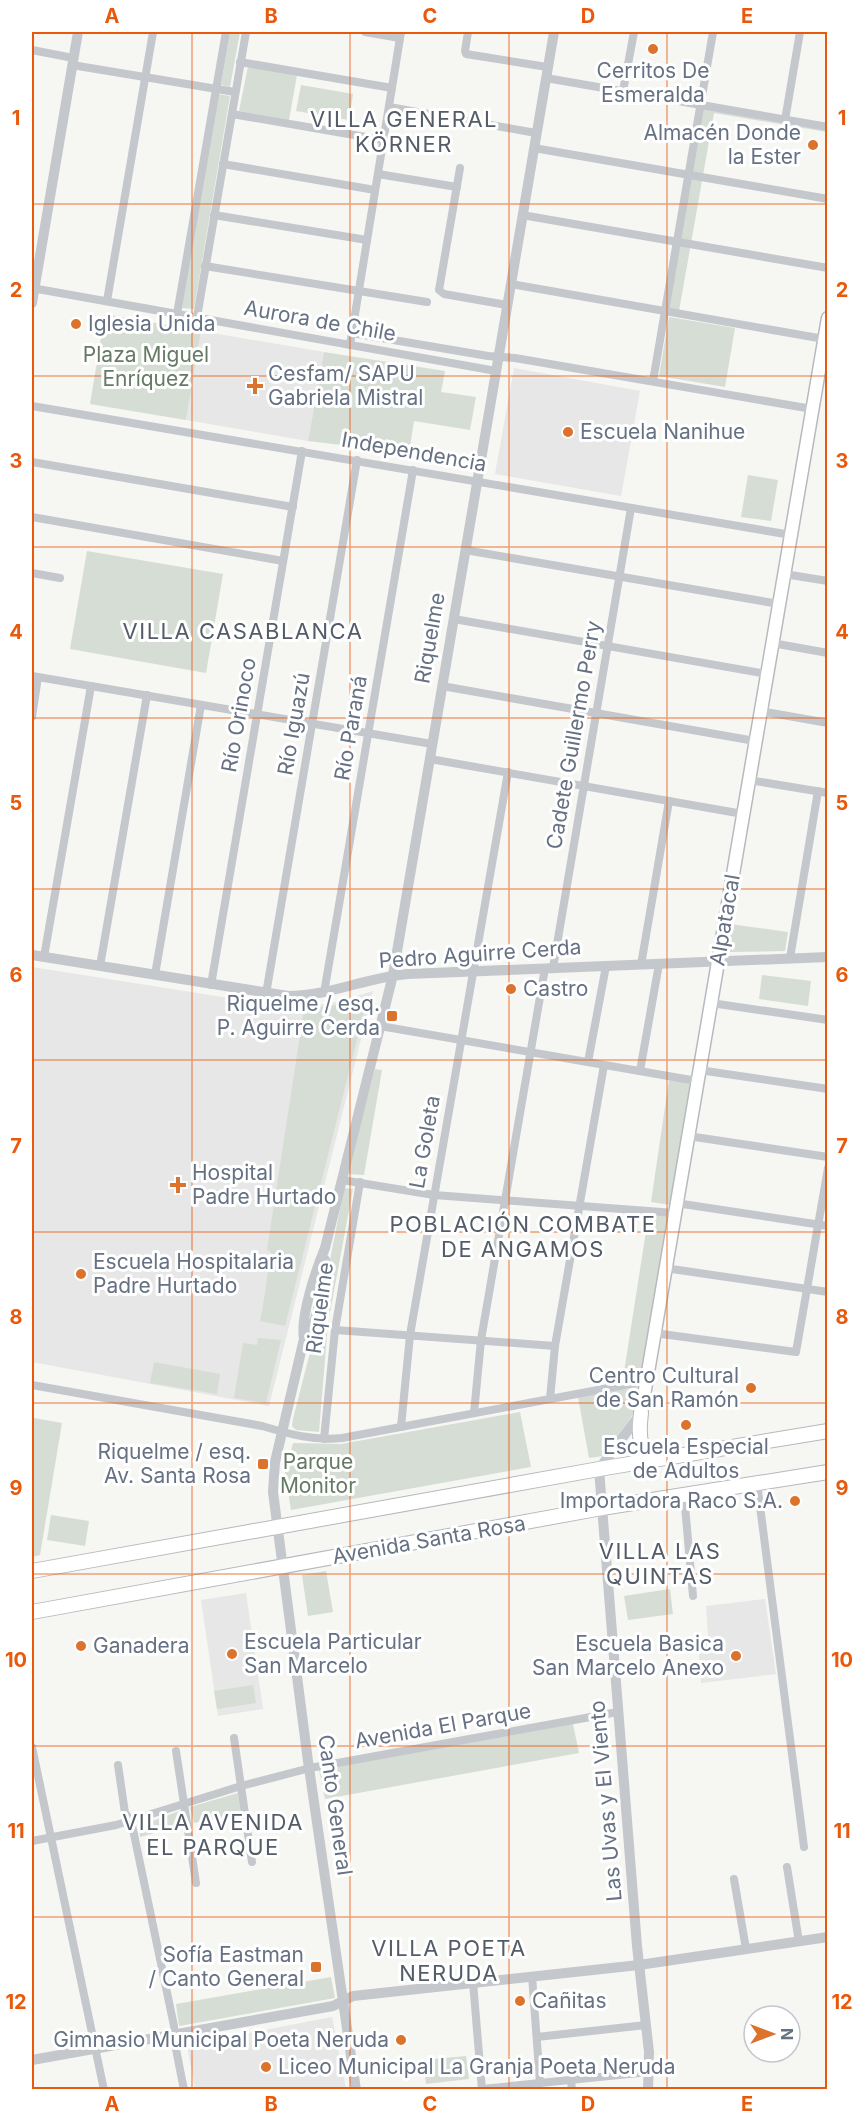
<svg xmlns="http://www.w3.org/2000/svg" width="859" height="2121" viewBox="0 0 859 2121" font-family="Inter,sans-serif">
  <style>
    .built { fill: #e6e7e6 }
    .green { fill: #d6ddd4 }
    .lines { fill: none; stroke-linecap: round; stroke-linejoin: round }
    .secondary-casing { stroke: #b6babf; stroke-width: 15 }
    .primary-casing { stroke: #b5b8bd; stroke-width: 16 }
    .minor { stroke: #c4c7cb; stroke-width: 8 }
    .tertiary { stroke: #c4c7cb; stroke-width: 10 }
    .secondary { stroke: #fff; stroke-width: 12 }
    .primary { stroke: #fff; stroke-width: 14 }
    .grid { fill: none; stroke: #e8590c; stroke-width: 1.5; stroke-opacity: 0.55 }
    .poi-dot { fill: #dc732d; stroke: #fff; stroke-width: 2 }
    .labels { text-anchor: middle; stroke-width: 6; stroke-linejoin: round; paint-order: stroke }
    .poi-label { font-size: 21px; fill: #667183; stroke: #fff; text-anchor: start }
    .street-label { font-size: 21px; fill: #667183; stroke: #fff }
    .park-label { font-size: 21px; fill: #667a65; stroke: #fff }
    .neighbourhood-label { font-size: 22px; letter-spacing: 1.5px; fill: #545c68; stroke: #fff }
    .neatline { fill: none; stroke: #e8590c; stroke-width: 2 }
    .grid-label { font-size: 20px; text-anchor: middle; font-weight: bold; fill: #e8590c }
  </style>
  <rect width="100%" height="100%" fill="#f6f6f3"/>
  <g class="built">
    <polygon points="201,331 324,352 308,441 186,420"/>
    <polygon points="514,368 640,391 621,496 495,474"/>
    <polygon points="32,967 287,1007 311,1006 336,1002 373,991 269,1406 32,1362"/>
    <polygon points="246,1593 263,1709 218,1716 201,1600"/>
    <polygon points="765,1599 776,1674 701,1683 698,1639 708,1637 706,1606"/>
    <polygon points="332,2017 346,2089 195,2089 187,2045"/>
  </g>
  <g class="green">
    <polygon points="230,32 240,32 230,87 221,85"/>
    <polygon points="248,66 297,75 289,120 239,111"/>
    <polygon points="301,85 353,94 349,120 296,111"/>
    <polygon points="217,94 230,96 194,309 182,308"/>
    <polygon points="703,107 827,129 827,132 714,113 679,311 668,309"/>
    <polygon points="105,314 201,331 186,420 90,404"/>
    <polygon points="669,317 735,328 725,387 659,376"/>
    <polygon points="324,352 445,371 441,392 476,397 470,430 414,421 409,453 308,441"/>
    <polygon points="748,475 778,480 771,521 741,517"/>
    <polygon points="87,551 223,574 206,673 70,649"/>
    <polygon points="731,924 788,932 785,951 730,952 726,948"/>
    <polygon points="762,975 811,981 808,1006 759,999"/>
    <path d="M368,996L285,1326L260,1321C265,1298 267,1275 271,1252L267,1250L304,1009L343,1004Z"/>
    <polygon points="375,1069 382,1070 364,1175 348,1174"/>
    <polygon points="669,1080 690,1083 671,1205 651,1202"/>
    <polygon points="344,1188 353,1189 328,1323 319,1432 296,1430 292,1426 293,1419 319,1317"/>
    <polygon points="649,1212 668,1212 642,1371 624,1372"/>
    <polygon points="258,1338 281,1340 266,1403 234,1398 243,1343 257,1345"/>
    <polygon points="154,1362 220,1374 217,1394 150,1383"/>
    <polygon points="637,1387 641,1391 634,1413 603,1456 589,1458 578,1397"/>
    <polygon points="520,1412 531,1467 291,1510 285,1472 293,1443 341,1444"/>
    <polygon points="34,1418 62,1423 40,1555 32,1557 32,1433"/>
    <polygon points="51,1515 89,1521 85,1546 47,1540"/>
    <polygon points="326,1571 333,1612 308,1616 302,1575"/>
    <polygon points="670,1589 673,1614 628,1620 624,1596"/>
    <polygon points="253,1685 256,1703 217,1709 214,1691"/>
    <polygon points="573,1724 579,1753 325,1799 319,1770"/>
    <polygon points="238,1793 241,1814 194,1823 190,1807"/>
    <polygon points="182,1810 185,1825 140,1837 139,1826"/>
    <polygon points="331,1977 335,1998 179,2026 176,2004"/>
    <polygon points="466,2056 469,2079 426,2084 423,2060"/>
  </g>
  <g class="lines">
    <g class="secondary-casing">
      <polyline id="secondary" points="641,1413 828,318"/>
    </g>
    <g class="primary-casing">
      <g id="primary">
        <path d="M641,1413C639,1430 638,1446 650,1460"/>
        <polyline points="32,1571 599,1469 828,1431"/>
        <polyline points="32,1612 602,1508 828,1472"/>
      </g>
    </g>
    <g class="minor">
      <polyline points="365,32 400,38"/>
      <polyline points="468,32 465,51 466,54 547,67"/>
      <polyline points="32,50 73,58"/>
      <polyline points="240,62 392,88"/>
      <polyline points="72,65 235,92"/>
      <polyline points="546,78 828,127"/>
      <polyline points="623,91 634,32"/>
      <polyline points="389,107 536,133"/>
      <polyline points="232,114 383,140"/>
      <polyline points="785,120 800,32"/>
      <polyline points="534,148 828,199"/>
      <polyline points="223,164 375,190"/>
      <polyline points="460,168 439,290 444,294 507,305"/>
      <polyline points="378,174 457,187"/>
      <polyline points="214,215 367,240"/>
      <polyline points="522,215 828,268"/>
      <polyline points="205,266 427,302"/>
      <polyline points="511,284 824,339"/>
      <polyline points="32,288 496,371"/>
      <polyline points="107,301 153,32"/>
      <polyline points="177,314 226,32"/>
      <polyline points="197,317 246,32"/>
      <polyline points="352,333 488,356 515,358 812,409"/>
      <polyline points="350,345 401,32"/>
      <polyline points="653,381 713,32"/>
      <polyline points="32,406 791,535"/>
      <polyline points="32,462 293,507"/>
      <polyline points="32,517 283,561"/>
      <polyline points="465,550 779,604"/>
      <polyline points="32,573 60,578"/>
      <polyline points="784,574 828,581"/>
      <polyline points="454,619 767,674"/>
      <polyline points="772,643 828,653"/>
      <polyline points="32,676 432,744"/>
      <polyline points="442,686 755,741"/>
      <polyline points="760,711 828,723"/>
      <polyline points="32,717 38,677"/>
      <polyline points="430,759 743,814"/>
      <polyline points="749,780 828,793"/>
      <polyline points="44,957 91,686"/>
      <polyline points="790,958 818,791"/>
      <polyline points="641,965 669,801"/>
      <polyline points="100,966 147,695"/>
      <polyline points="553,968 631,508"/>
      <polyline points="155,975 201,705"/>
      <polyline points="211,985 302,451"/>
      <polyline points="324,993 413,470"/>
      <polyline points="266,994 357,460"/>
      <polyline points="711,1003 828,1020"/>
      <polyline points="380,1026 697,1081"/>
      <polyline points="588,1062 606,966"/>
      <polyline points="699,1070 828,1089"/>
      <polyline points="640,1071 659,964"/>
      <polyline points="688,1136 828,1157"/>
      <polyline points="342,1180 434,1195 675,1213"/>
      <polyline points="676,1203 828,1226"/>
      <polyline points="665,1268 828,1292"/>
      <polyline points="335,1330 555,1346"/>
      <polyline points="654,1333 796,1352 828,1168"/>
      <path d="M32,1385L262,1426C289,1434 313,1441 342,1438L646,1381"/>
      <polyline points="550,1399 555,1346 604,1065"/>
      <polyline points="474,1413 481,1340 545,968"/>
      <polyline points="401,1427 410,1335 508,772"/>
      <polyline points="324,1439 335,1330 360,1182"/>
      <polyline points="757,1483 804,1847"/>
      <polyline points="684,1495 693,1596"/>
      <polyline points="234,1738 252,1862"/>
      <polyline points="32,1747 104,2090"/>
      <polyline points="176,1751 196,1883"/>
      <polyline points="118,1765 125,1813 131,1820 174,2026 175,2044 184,2090"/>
      <polyline points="32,1841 116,1825 241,1786 310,1768 618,1712"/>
      <polyline points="787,1867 799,1942"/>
      <polyline points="734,1879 746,1949"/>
      <polyline points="532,1976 540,2083"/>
      <polyline points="473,1982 482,2090"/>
      <polyline points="537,2037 646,2025"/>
      <polyline points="571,2080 572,2090"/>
      <polyline points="482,2089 649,2072"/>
    </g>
    <g class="tertiary">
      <polyline points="32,303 78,32"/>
      <path d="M32,955L288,996C330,996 367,977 408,974L828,957"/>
      <path d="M304,1339C320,1318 324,1286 325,1260"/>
      <polyline points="641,1413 599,1469 637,1946 649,2052 648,2090"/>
      <polyline points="32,2060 333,2006 353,1996 639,1965 828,1937"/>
      <path d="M356,2090L308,1761L273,1492L275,1462L304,1339C300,1316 316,1270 325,1248L393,975L554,32"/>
    </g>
    <use href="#secondary" class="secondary"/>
    <use href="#primary" class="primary"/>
  </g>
  <path class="grid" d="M192,32V2090M350,32V2090M509,32V2090M667,32V2090M32,204H828M32,376H828M32,547H828M32,718H828M32,889H828M32,1060H828M32,1232H828M32,1403H828M32,1574H828M32,1746H828M32,1917H828"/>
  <g class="poi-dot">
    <circle cx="653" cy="49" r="6"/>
    <circle cx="813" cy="145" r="6"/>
    <circle cx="76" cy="324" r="6"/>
    <path d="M252 377h6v6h6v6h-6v6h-6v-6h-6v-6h6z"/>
    <circle cx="568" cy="432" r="6"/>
    <circle cx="511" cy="989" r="6"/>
    <rect x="386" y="1010" width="12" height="12" rx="3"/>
    <path d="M175 1176h6v6h6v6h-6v6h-6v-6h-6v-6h6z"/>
    <circle cx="81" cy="1274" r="6"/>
    <circle cx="751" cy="1388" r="6"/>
    <circle cx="686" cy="1425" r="6"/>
    <rect x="257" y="1458" width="12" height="12" rx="3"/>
    <circle cx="795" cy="1501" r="6"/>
    <circle cx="81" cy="1646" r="6"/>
    <circle cx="232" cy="1654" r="6"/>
    <circle cx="736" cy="1656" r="6"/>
    <rect x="310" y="1961" width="12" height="12" rx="3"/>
    <circle cx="520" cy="2001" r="6"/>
    <circle cx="401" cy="2040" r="6"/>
    <circle cx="266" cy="2067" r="6"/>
  </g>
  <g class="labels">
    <g class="poi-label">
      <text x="653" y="78" text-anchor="middle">Cerritos De<tspan x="653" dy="24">Esmeralda</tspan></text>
      <text x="801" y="140" text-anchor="end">Almacén Donde<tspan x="801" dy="24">la Ester</tspan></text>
      <text x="88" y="331">Iglesia Unida</text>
      <text x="268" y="381">Cesfam/ SAPU<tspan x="268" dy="24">Gabriela Mistral</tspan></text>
      <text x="580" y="439">Escuela Nanihue</text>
      <text x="523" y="996">Castro</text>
      <text x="380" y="1011" text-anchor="end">Riquelme / esq.<tspan x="380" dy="24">P. Aguirre Cerda</tspan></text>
      <text x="192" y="1180">Hospital<tspan x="192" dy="24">Padre Hurtado</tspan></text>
      <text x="93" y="1269">Escuela Hospitalaria<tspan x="93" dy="24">Padre Hurtado</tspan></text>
      <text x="739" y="1383" text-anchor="end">Centro Cultural<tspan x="739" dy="24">de San Ramón</tspan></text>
      <text x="686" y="1454" text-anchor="middle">Escuela Especial<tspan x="686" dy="24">de Adultos</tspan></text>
      <text x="251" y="1459" text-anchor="end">Riquelme / esq.<tspan x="251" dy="24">Av. Santa Rosa</tspan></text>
      <text x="783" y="1508" text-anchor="end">Importadora Raco S.A.</text>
      <text x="244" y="1649">Escuela Particular<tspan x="244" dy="24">San Marcelo</tspan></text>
      <text x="724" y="1651" text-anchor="end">Escuela Basica<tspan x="724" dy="24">San Marcelo Anexo</tspan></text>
      <text x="93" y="1653">Ganadera</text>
      <text x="304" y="1962" text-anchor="end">Sofía Eastman<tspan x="304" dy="24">/ Canto General</tspan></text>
      <text x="532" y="2008">Cañitas</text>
      <text x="389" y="2047" text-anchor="end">Gimnasio Municipal Poeta Neruda</text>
      <text x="278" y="2074">Liceo Municipal La Granja Poeta Neruda</text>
    </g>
    <g class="street-label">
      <text transform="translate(320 321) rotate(10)" y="7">Aurora de Chile</text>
      <text transform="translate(414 452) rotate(10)" y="7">Independencia</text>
      <text transform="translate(430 638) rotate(-80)" y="7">Riquelme</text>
      <text transform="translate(239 715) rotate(-80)" y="7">Río Orinoco</text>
      <text transform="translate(294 724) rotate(-80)" y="7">Río Iguazú</text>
      <text transform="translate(351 728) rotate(-80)" y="7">Río Paraná</text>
      <text transform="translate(574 735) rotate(-80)" y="7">Cadete Guillermo Perry</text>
      <text transform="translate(725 920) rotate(-80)" y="7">Alpatacal</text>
      <text transform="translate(480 954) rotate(-4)" y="7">Pedro Aguirre Cerda</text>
      <text transform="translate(425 1142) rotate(-80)" y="7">La Goleta</text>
      <text transform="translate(320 1308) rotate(-82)" y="7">Riquelme</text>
      <text transform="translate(429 1540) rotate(-10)" y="7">Avenida Santa Rosa</text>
      <text transform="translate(443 1726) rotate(-10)" y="7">Avenida El Parque</text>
      <text transform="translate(606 1801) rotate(-95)" y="7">Las Uvas y El Viento</text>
      <text transform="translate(335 1805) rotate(82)" y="7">Canto General</text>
    </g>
    <g class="park-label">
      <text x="146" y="362">Plaza Miguel<tspan x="146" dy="24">Enríquez</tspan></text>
      <text x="318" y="1469">Parque<tspan x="318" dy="24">Monitor</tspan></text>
    </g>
    <g class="neighbourhood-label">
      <text x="404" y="127">VILLA GENERAL<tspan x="404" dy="25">KÖRNER</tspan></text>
      <text x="243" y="639">VILLA CASABLANCA</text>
      <text x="523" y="1232">POBLACIÓN COMBATE<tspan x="523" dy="25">DE ANGAMOS</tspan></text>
      <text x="660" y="1559">VILLA LAS<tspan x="660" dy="25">QUINTAS</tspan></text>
      <text x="213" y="1830">VILLA AVENIDA<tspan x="213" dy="25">EL PARQUE</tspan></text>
      <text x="449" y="1956">VILLA POETA<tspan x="449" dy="25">NERUDA</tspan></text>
    </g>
  </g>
  <rect width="859" height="2121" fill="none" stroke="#ffffff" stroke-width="66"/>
  <g transform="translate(772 2034) rotate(90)"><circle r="28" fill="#ffffff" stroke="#c2c6cd" stroke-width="1.5"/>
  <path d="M0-4.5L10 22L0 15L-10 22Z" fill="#dc732d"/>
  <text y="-9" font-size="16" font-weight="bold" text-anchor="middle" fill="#667183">N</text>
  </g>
  <rect x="33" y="33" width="793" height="2055" class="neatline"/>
  <g class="grid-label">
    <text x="112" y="23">A</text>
    <text x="271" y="23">B</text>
    <text x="430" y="23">C</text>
    <text x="588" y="23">D</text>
    <text x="747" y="23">E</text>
    <text x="16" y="125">1</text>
    <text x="842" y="125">1</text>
    <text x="16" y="297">2</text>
    <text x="842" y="297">2</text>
    <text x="16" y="468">3</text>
    <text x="842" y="468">3</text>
    <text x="16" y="639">4</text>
    <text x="842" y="639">4</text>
    <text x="16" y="810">5</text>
    <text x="842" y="810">5</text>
    <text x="16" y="982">6</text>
    <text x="842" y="982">6</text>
    <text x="16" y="1153">7</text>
    <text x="842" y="1153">7</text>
    <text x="16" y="1324">8</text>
    <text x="842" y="1324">8</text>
    <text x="16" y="1495">9</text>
    <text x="842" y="1495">9</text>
    <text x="16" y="1667">10</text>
    <text x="842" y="1667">10</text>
    <text x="16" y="1838">11</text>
    <text x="842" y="1838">11</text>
    <text x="16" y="2009">12</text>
    <text x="842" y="2009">12</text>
    <text x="112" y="2111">A</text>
    <text x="271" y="2111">B</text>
    <text x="430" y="2111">C</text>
    <text x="588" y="2111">D</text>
    <text x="747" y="2111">E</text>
  </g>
</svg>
